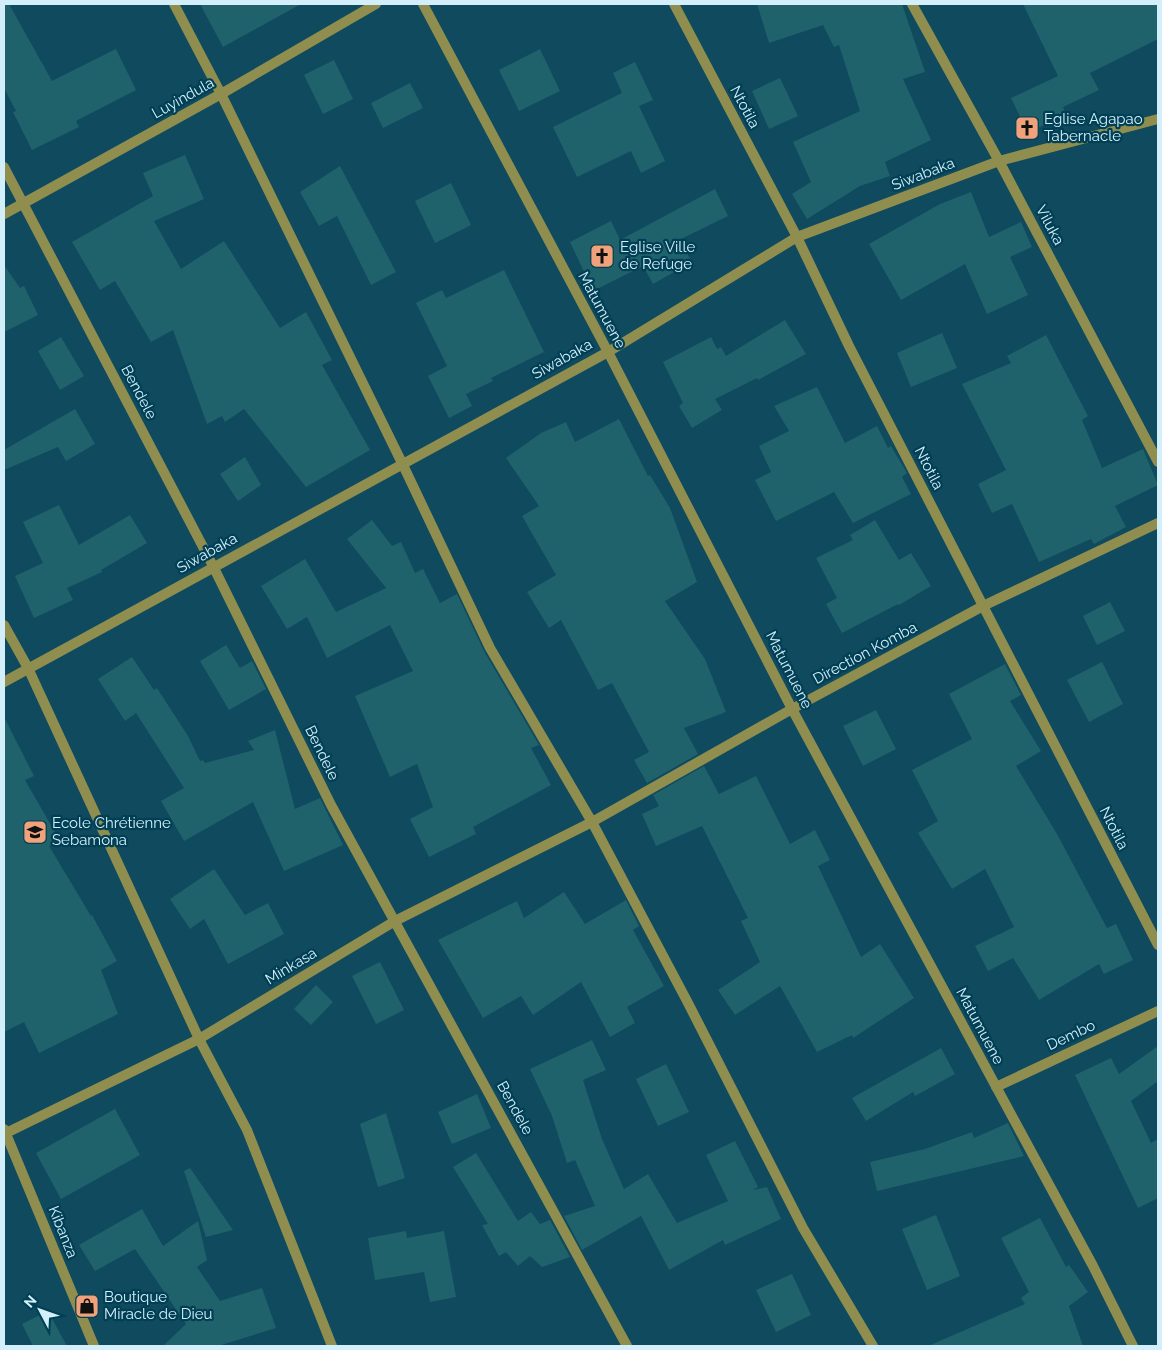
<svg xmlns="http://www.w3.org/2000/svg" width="1162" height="1350" viewBox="0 0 1162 1350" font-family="Raleway,sans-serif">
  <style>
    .building { fill: #1f626b }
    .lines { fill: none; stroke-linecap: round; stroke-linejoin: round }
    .street { stroke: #908e4f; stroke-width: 10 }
    .labels { text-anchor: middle; stroke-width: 4.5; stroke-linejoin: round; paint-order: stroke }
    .street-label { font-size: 15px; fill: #d3effb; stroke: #003f54 }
    .poi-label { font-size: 15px; fill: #d3effb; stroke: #003f54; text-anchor: start }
  </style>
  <rect width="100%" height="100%" fill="#0f4a5f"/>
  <g class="building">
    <polygon points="4,4 9,4 52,81 116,49 136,90 76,121 79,127 32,150 13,112 16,111 4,88"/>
    <polygon points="200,4 301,4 223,47"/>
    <polygon points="757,4 902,4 925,72 903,79 931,140 885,162 890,176 860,186 807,219 792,194 811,182 793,142 860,111 839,45 834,47 823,25 769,43"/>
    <polygon points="1023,4 1158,4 1158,39 1090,73 1099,90 1063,107 1066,114 1028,133 1011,98 1058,76"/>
    <polygon points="540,49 560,91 519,111 499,70"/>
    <polygon points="334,60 353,99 323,114 304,75"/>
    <polygon points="635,62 653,100 639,106 665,161 641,173 631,151 577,177 553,127 622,93 613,73"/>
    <polygon points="780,78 798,116 769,129 752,91"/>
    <polygon points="410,83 423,108 383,128 371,103"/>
    <polygon points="185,155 204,199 154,221 181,269 224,241 280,328 306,312 332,360 322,365 370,450 306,487 244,409 225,422 222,416 207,424 173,330 151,342 115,281 100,290 72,242 153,196 143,173"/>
    <polygon points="340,166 396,272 371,285 337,216 319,226 300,192"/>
    <polygon points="451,183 471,225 435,243 415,201"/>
    <polygon points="715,189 728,216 679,240 692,262 653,284 643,266 593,291 570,242 611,221 620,240"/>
    <polygon points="971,192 989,237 1021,222 1032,247 1010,257 1028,295 987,314 965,264 901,300 869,244 940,204"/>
    <polygon points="4,265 20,288 24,286 38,315 4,332"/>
    <polygon points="504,270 544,352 491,378 493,381 466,394 472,406 449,418 428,376 447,366 416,303 442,290 446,298"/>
    <polygon points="785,320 806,354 758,380 757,378 715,399 722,410 692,428 679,406 683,403 663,362 711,337 717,349 721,347 726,356"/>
    <polygon points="942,333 957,368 911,387 897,353"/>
    <polygon points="1046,335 1088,416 1082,420 1102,468 1143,449 1158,485 1115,506 1126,527 1094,544 1091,539 1039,562 1012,504 992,513 978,484 1006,470 962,384 1011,363 1007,356"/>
    <polygon points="61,337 84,376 60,390 38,351"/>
    <polygon points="817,387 845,443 877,426 888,448 891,446 907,473 902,477 911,494 853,523 834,492 776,521 755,480 771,472 759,446 789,431 774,406"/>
    <polygon points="75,409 95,444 66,461 58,447 4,470 4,450"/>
    <polygon points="619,419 648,476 650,475 670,508 697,582 665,601 705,659 726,712 684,728 698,754 647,783 634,760 649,752 612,683 598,690 561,620 549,628 527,592 556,575 522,516 539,506 506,458 541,433 566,422 575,442"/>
    <polygon points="245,457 261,485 238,501 220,474"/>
    <polygon points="59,505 79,545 130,515 147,543 101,570 102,572 67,588 73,600 34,618 15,576 43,563 23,522"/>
    <polygon points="372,520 392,546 401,542 415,573 423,569 440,603 457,594 484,651 539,745 531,748 551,785 473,827 476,834 429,857 410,819 433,807 417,764 390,777 355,696 413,671 390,625 327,658 307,617 287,629 261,586 305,559 336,612 386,588 347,539"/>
    <polygon points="875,520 899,560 911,553 931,586 899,605 898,604 842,633 826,604 837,598 816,558 853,540 850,535"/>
    <polygon points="1110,602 1125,631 1097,645 1083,616"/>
    <polygon points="226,645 240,668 252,661 266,689 229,710 200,661"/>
    <polygon points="132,657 154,690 157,688 188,736 200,761 203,760 205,763 254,750 248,741 275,730 295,809 320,798 343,845 284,871 253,802 184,841 161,801 184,788 136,713 125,721 98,679"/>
    <polygon points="1102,662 1123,704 1089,722 1067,680"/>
    <polygon points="1005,664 1021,695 1010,701 1041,751 1016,766 1057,834 1107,928 1116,924 1133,960 1104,974 1099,964 1039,1000 1013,958 988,971 975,946 1014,927 985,869 952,889 918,833 938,821 912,770 972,739 949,694"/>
    <polygon points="876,710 896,749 863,766 843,726"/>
    <polygon points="4,717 34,776 25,780 60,841 49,846 91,916 92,915 117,961 101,970 118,1014 39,1053 24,1022 4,1032"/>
    <polygon points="704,766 719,794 756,776 790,844 815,830 830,860 818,866 861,957 880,944 914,998 853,1038 852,1035 817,1052 780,986 735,1015 718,990 760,962 741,921 748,918 702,826 656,846 642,814 659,806 653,795"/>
    <polygon points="214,869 245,915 268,903 284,934 228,964 204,919 190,929 170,899"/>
    <polygon points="564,892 585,924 626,900 639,926 633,930 664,986 627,1007 635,1023 610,1037 581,982 533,1015 521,996 483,1018 438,940 517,901 524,918"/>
    <polygon points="380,962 404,1010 376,1024 352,976"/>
    <polygon points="316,985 333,1002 311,1025 294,1009"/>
    <polygon points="592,1040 606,1070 583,1080 602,1139 624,1189 648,1174 677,1223 728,1201 706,1155 735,1141 758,1187 753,1190 767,1187 781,1219 725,1245 723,1240 669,1270 641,1216 582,1250 564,1216 595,1206 575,1160 567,1163 552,1116 530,1069"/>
    <polygon points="1158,1046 1158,1081 1131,1101 1151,1143 1158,1139 1158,1198 1138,1208 1075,1075 1111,1058 1119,1074"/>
    <polygon points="941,1048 955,1074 915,1096 913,1092 866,1121 852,1098"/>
    <polygon points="666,1064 689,1112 658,1126 636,1079"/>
    <polygon points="477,1094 491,1128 452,1144 438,1112"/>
    <polygon points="115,1109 140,1155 61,1199 36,1153"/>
    <polygon points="386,1113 405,1178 378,1187 360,1124"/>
    <polygon points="1008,1123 1024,1156 877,1191 870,1162 925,1149 972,1132 974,1138"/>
    <polygon points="476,1153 518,1221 531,1212 540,1224 550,1220 570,1257 542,1267 530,1256 518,1266 506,1252 499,1256 482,1225 488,1224 453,1167"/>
    <polygon points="190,1168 233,1230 206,1237 184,1171"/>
    <polygon points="142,1209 163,1246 198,1221 207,1260 197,1267 220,1301 262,1288 276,1328 218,1346 163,1346 186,1324 135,1249 95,1271 79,1245"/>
    <polygon points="936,1215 960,1276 927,1290 902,1229"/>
    <polygon points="1040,1218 1066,1267 1069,1265 1088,1292 1069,1306 1083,1346 928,1346 1025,1304 1021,1298 1029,1292 1001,1238"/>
    <polygon points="406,1231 407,1238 444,1231 456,1297 430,1302 424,1272 375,1280 368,1238"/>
    <polygon points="792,1274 811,1315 776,1332 756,1290"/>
    <polygon points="48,1311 67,1346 33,1346 22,1324"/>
  </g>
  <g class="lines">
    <g class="street">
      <polyline points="174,4 221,94 403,465 490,648 592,822 687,1001 803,1228 873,1346"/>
      <polyline points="423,4 608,352 792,709 1093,1266 1133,1346"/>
      <polyline points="674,4 797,237 849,346 1158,945"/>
      <polyline points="912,4 999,161 1158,462"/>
      <polyline points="4,167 213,566 331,805 627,1346"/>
      <polyline points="4,214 221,94 376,4"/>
      <polyline points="4,625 28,668 199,1039 247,1130 332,1346"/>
      <polyline points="4,682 608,352 797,237 999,161 1158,119"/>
      <polyline points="996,1087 1158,1011"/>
      <polyline points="4,1129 94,1346"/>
      <polyline points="4,1134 199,1039 395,921 592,822 792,709 983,606 1158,523"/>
    </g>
  </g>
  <defs>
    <g id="church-square" transform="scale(1.25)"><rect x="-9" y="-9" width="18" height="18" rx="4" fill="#f1a27b" stroke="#003f54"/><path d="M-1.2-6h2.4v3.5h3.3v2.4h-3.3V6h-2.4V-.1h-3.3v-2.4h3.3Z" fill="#111"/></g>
    <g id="school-square" transform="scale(1.25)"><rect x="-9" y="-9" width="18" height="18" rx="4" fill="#f1a27b" stroke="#003f54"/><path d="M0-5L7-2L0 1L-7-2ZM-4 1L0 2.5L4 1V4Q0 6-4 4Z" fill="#111"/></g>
    <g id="shop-square" transform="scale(1.25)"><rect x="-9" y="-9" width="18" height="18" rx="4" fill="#f1a27b" stroke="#003f54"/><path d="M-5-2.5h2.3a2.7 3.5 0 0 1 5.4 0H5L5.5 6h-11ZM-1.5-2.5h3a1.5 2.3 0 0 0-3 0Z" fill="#111"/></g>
  </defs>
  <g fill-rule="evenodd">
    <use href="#church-square" x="1027" y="128"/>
    <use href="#church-square" x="602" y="256"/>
    <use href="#school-square" x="35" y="832"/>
    <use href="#shop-square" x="87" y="1306"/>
  </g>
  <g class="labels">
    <g class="street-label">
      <text transform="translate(183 98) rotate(-29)" y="5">Luyindula</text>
      <text transform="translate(745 107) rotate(62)" y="5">Ntotila</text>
      <text transform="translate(923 174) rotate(-21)" y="5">Siwabaka</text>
      <text transform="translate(1050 225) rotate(62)" y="5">Viluka</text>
      <text transform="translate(602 310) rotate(62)" y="5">Matumuene</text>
      <text transform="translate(562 359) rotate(-29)" y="5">Siwabaka</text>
      <text transform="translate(139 392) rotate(62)" y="5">Bendele</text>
      <text transform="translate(929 468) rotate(63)" y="5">Ntotila</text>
      <text transform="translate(207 553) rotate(-29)" y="5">Siwabaka</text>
      <text transform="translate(865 653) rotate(-28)" y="5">Direction Komba</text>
      <text transform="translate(789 670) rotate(63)" y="5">Matumuene</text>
      <text transform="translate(322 753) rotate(64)" y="5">Bendele</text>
      <text transform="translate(1114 828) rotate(63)" y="5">Ntotila</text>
      <text transform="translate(291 966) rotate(-31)" y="5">Minkasa</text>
      <text transform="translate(980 1026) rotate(62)" y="5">Matumuene</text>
      <text transform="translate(1071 1035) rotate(-25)" y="5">Dembo</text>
      <text transform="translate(515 1108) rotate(61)" y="5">Bendele</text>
      <text transform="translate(63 1232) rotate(68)" y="5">Kibanza</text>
    </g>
    <g class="poi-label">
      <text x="1044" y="124">Eglise Agapao<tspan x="1044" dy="17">Tabernacle</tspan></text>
      <text x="620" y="252">Eglise Ville<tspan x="620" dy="17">de Refuge</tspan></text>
      <text x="52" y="828">Ecole Chrétienne<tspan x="52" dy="17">Sebamona</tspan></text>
      <text x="104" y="1302">Boutique<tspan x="104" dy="17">Miracle de Dieu</tspan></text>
    </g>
  </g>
  <rect width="1162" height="1350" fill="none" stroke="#d3effb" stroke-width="10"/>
  <g transform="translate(40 1310) rotate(311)" stroke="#003f54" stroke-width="4" paint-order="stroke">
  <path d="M0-4L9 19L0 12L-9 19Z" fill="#d3effb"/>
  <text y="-8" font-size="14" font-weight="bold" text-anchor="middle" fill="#d3effb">N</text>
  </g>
</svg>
